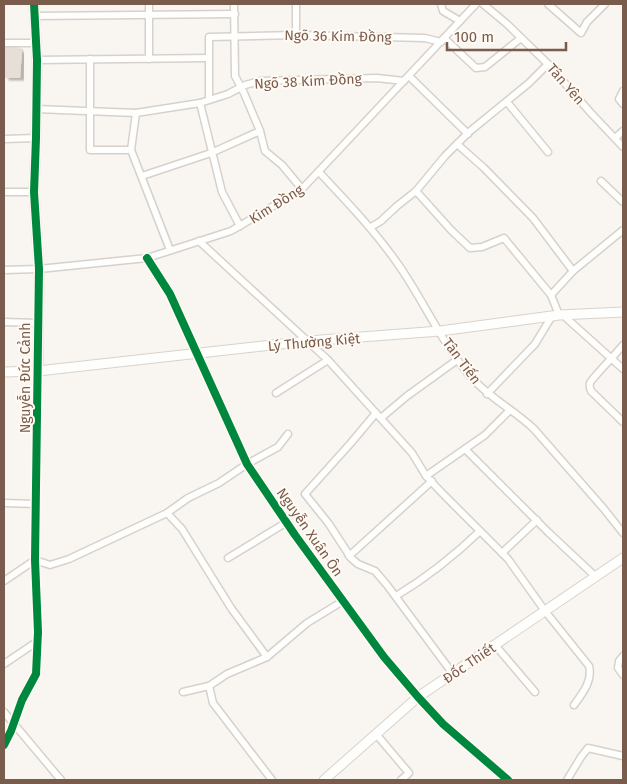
<svg xmlns="http://www.w3.org/2000/svg" width="627" height="784" viewBox="0 0 627 784" font-family="'Fira Sans',sans-serif">
  <style>
    .building { fill: #e6ded7; filter: url(#shadow) }
    .lines { fill: none; stroke-linecap: round; stroke-linejoin: round }
    .street-casing { stroke: #d7d1cb; stroke-width: 9 }
    .secondary-casing { stroke: #d9d2cb; stroke-width: 11 }
    .street { stroke: #fefefd; stroke-width: 6 }
    .secondary { stroke: #fefefd; stroke-width: 9 }
    .cycleway-casing { stroke: #fffaf3; stroke-width: 11 }
    .cycleway { stroke: #00873e; stroke-width: 8 }
    .labels { text-anchor: middle; stroke-width: 4; stroke-linejoin: round; paint-order: stroke }
    .street-label { font-size: 14px; fill: #7a5c4d; stroke: #fffaf3 }
  </style>
  <defs>
    <filter id="shadow"><feDropShadow dx="4.5" dy="2.5" stdDeviation="1" flood-color="#0004"/></filter>
  </defs>
  <rect width="100%" height="100%" fill="#f9f5f0"/>
  <polygon class="building" points="4,47 18,47 18,50 22,50 20,78 4,78"/>
  <g class="lines">
    <g class="street-casing">
      <g id="street">
        <polyline points="149,4 149,59"/>
        <polyline points="234,4 235,76 244,93 260,131 265,151 282,165 302,189"/>
        <polyline points="296,4 296,35"/>
        <polyline points="441,4 443,11 460,21"/>
        <polyline points="483,4 507,24 548,64 590,112 623,147"/>
        <polyline points="548,4 581,33 587,22 605,4"/>
        <polyline points="34,16 235,14"/>
        <polyline points="444,38 476,68 485,67 521,38"/>
        <polyline points="4,43 35,43"/>
        <polyline points="90,59 90,150 131,150"/>
        <polyline points="37,60 208,58"/>
        <polyline points="409,76 468,134"/>
        <polyline points="623,91 619,99 623,104"/>
        <polyline points="209,99 209,37 296,35 425,38 441,42"/>
        <polyline points="507,102 548,152"/>
        <polyline points="200,103 222,192 240,226"/>
        <polyline points="36,109 136,113 200,103 228,94 245,85 260,81 377,78 404,81"/>
        <polyline points="136,113 131,150 170,250"/>
        <polyline points="615,138 623,131"/>
        <polyline points="4,139 36,138"/>
        <polyline points="457,144 484,168 533,218 573,271"/>
        <path d="M319,172C348,203 376,232 400,267C424,302 442,343 470,376C489,398 513,409 534,429L604,509L623,533"/>
        <polyline points="142,176 211,153 260,131"/>
        <polyline points="601,181 623,202"/>
        <polyline points="416,191 451,230 470,248 482,247 504,238 551,295 559,315"/>
        <polyline points="4,192 34,192"/>
        <polyline points="371,227 381,221 397,206 416,191 445,156 469,132 529,83 548,64"/>
        <path d="M199,241L328,360L412,453L426,476L445,496L508,559L545,611L589,666C593,681 582,694 574,705"/>
        <polyline points="147,258 170,294 247,464 295,535 384,657 418,697 443,724 508,780"/>
        <polyline points="4,270 39,269 147,258 231,231 302,189 476,4"/>
        <polyline points="551,295 573,271 623,230"/>
        <polyline points="564,316 623,369"/>
        <polyline points="4,322 38,323"/>
        <path d="M623,345C617,353 593,377 590,383C589,387 590,387 591,391L623,422"/>
        <polyline points="276,393 328,360"/>
        <polyline points="487,394 535,344 552,316"/>
        <polyline points="376,413 350,444 305,494 329,524 351,558 358,564 375,571 387,585 453,674"/>
        <polyline points="381,418 407,396 457,360"/>
        <polyline points="465,449 548,532 596,577"/>
        <polyline points="426,476 485,435 510,410"/>
        <polyline points="4,503 36,504"/>
        <polyline points="167,513 182,529 231,608 267,657"/>
        <polyline points="502,553 537,520"/>
        <polyline points="349,556 432,481"/>
        <polyline points="228,558 287,522"/>
        <polyline points="4,581 35,560 50,565 69,559 167,513 188,498 219,483 247,464 278,447 288,434"/>
        <path d="M396,596C426,578 454,556 480,531"/>
        <polyline points="495,645 535,692"/>
        <polyline points="623,656 619,661 618,668 623,675"/>
        <polyline points="4,664 38,641"/>
        <polyline points="209,686 213,703 272,780"/>
        <polyline points="183,692 209,686 227,674 267,657 307,623 343,601"/>
        <polyline points="4,712 61,780"/>
        <polyline points="376,734 409,773 401,780"/>
        <polyline points="4,745 11,731 22,700 36,674 38,632 35,560 38,371"/>
        <polyline points="567,780 581,757 588,748 623,756"/>
      </g>
    </g>
    <g class="secondary-casing">
      <g id="secondary">
        <polyline points="34,4 37,60 36,138 34,192 39,269 38,371"/>
        <polyline points="4,372 38,371 308,341 440,331 559,315 623,312"/>
        <polyline points="324,780 418,697 623,558"/>
      </g>
    </g>
    <use href="#street" class="street"/>
    <use href="#secondary" class="secondary"/>
    <g class="cycleway-casing">
      <g id="cycleway">
        <polyline points="147,258 170,294 247,464 295,535 384,657 418,697 443,724 508,780"/>
        <polyline points="4,745 11,731 22,700 36,674 38,632 35,560 39,269 34,192 36,138 37,60 34,4"/>
      </g>
    </g>
    <use href="#cycleway" class="cycleway"/>
  </g>
  <g class="labels">
    <g class="street-label">
      <text transform="translate(338 36) rotate(1)" y="5">Ngõ 36 Kim Đồng</text>
      <text transform="translate(308 81) rotate(-3)" y="5">Ngõ 38 Kim Đồng</text>
      <text transform="translate(566 84) rotate(49)" y="5">Tân Yên</text>
      <text transform="translate(276 204) rotate(-32)" y="5">Kim Đồng</text>
      <text transform="translate(314 342) rotate(-5)" y="5">Lý Thường Kiệt</text>
      <text transform="translate(462 361) rotate(53)" y="5">Tân Tiến</text>
      <text transform="translate(25 378) rotate(-90)" y="5">Nguyễn Đức Cảnh</text>
      <text transform="translate(310 532) rotate(55)" y="5">Nguyễn Xuân Ôn</text>
      <text transform="translate(469 663) rotate(-34)" y="5">Đốc Thiết</text>
    </g>
  </g>
  <rect width="627" height="784" fill="none" stroke="#7a5c4d" stroke-width="10"/>
  <path d="M447 42v8h119v-8" fill="none" stroke="#7a5c4d" stroke-width="2.5"/>
  <text x="454" y="42" font-size="15" fill="#7a5c4d" stroke="#fffaf3" stroke-width="4" paint-order="stroke">100 m</text>
</svg>
